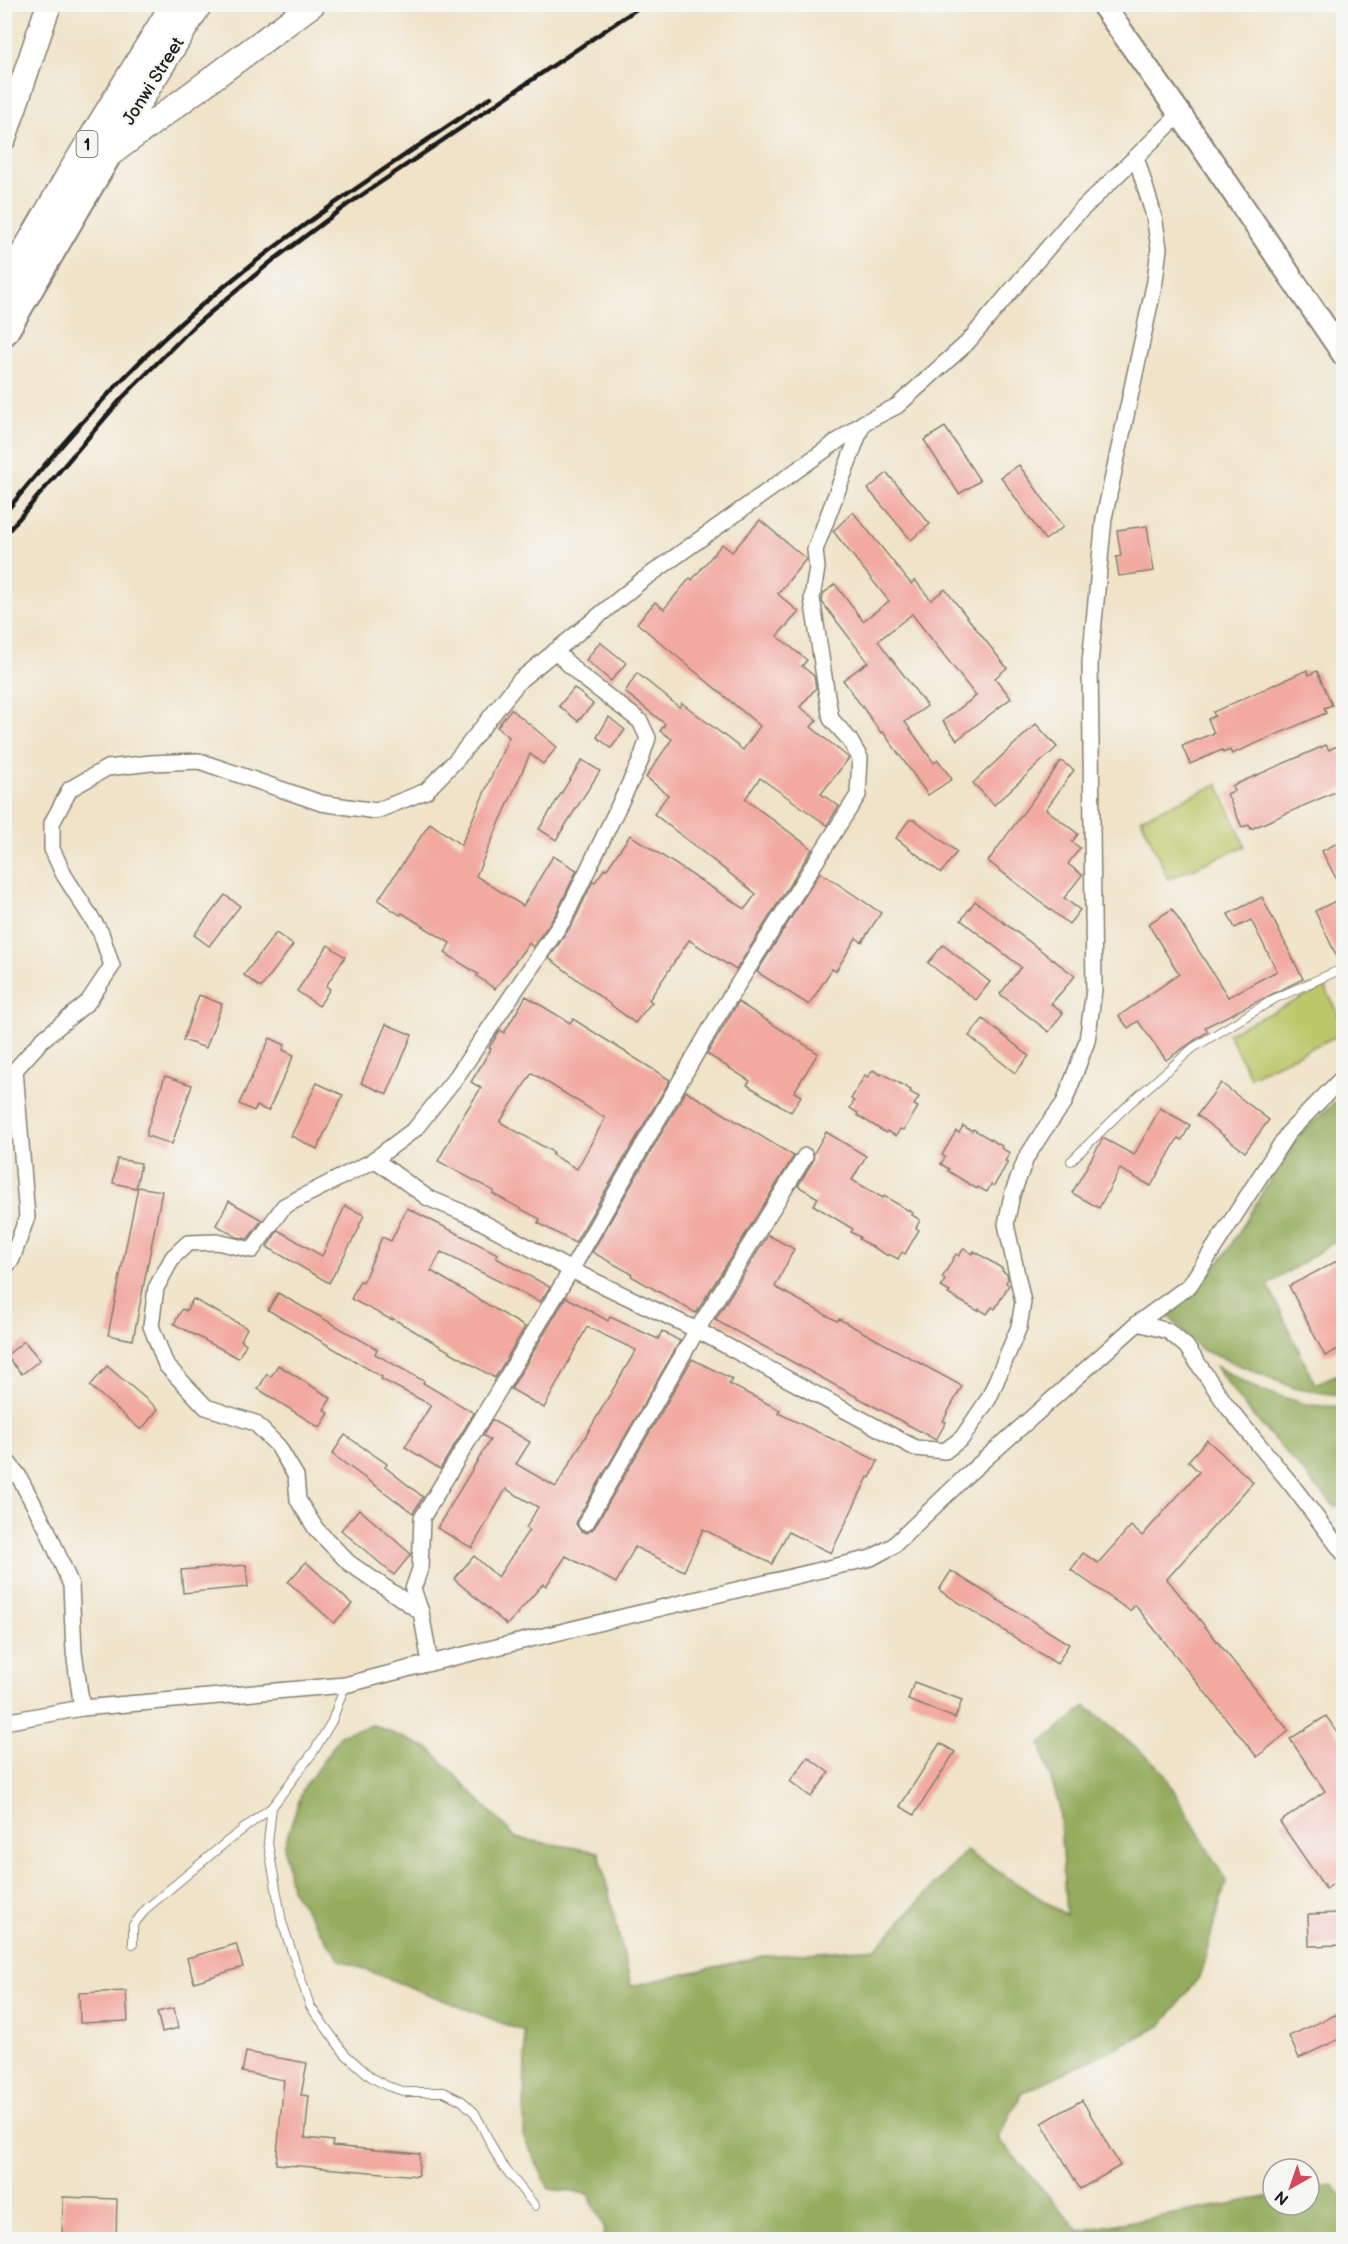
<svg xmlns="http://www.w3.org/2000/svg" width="1348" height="2244" viewBox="0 0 1348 2244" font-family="'Balsamiq Sans',sans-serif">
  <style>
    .green { fill: #bbc769; stroke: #6c7242; stroke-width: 1.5 }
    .forest { fill: #94ac5d; stroke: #58643c; stroke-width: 1.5 }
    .building { fill: #f2a9a0; fill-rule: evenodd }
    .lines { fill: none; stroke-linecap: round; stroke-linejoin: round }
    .lane-casing { stroke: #868072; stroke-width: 10 }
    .street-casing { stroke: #868072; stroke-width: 18 }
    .secondary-casing { stroke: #868072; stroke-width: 26 }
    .primary-casing { stroke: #868072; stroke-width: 27 }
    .highway-casing { stroke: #868072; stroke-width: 32 }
    .lane { stroke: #fff; stroke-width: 8 }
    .street { stroke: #fff; stroke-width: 15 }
    .secondary { stroke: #fff; stroke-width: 22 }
    .primary { stroke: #fff; stroke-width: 24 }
    .highway { stroke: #fff; stroke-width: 28 }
    .rail { stroke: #1c1c1c; stroke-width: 4.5 }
    .labels { text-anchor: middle; stroke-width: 4.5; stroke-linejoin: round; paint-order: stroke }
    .shield { fill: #f6f6f2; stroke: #5d5d5c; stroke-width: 1.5 }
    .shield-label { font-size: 16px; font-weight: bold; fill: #1c1c1c }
    .street-label { font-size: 18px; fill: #1c1c1c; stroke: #f6f6f2 }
  </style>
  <rect width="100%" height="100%" fill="#f6f6f2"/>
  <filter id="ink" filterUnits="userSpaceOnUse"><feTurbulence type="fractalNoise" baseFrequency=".0167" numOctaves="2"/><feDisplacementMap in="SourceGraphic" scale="12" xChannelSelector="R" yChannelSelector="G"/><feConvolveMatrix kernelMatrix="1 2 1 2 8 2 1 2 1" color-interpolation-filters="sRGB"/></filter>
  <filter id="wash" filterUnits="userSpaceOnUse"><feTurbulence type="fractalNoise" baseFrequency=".008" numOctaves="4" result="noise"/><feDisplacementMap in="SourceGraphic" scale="24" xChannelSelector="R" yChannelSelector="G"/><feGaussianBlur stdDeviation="1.35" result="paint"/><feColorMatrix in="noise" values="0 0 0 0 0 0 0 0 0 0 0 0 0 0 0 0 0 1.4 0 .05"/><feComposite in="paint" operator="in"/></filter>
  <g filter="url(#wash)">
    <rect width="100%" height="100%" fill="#f0e3c8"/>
    <g class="green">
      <polygon points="1218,784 1245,846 1168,879 1141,818"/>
      <polygon points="1325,987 1343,1025 1343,1033 1250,1077 1228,1033"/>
    </g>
    <g class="forest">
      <polygon points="1343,1095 1343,1236 1268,1285 1315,1384 1343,1372 1343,1396 1297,1389 1200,1349 1165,1313 1184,1301 1225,1255 1273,1175 1302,1132"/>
      <polygon points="1215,1366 1260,1390 1309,1405 1343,1407 1343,1505 1335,1507 1244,1406"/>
      <polygon points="1086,1706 1162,1770 1226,1881 1200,1976 1161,2026 1022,2093 998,2138 1079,2231 1273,2196 1273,2205 1309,2205 1309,2189 1333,2185 1343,2197 1343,2239 603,2239 604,2227 588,2194 549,2189 524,2137 525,2032 340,1960 291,1889 284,1846 303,1789 342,1734 373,1725 430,1749 516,1838 599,1852 631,1986 764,1956 876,1948 966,1851 1066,1915 1059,1805 1040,1744"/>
    </g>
    <g id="blocks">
      <g class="building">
        <polygon points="945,427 980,481 959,494 924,440"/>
        <polygon points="1019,465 1063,527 1045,540 1001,477"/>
        <polygon points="887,473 930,524 911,540 868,489"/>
        <polygon points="853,512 911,584 915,580 931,600 945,589 1007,668 995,678 1011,698 957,740 943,721 976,696 912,614 878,641 927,706 905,722 934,763 938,760 952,779 928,795 883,732 881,733 843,680 868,662 822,602 823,594 835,584 863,621 889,601 833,531"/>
        <polygon points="760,520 806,559 778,594 799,612 777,636 807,660 802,666 814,676 816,688 800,707 817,720 811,727 849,758 821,794 839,806 827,825 760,778 745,799 812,849 736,970 689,940 649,1000 652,1002 635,1023 549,958 573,923 593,881 595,882 605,868 607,869 630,835 745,909 756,894 654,814 668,795 646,777 672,739 660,731 665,724 625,692 637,673 679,707 682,703 743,750 760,726 637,623 655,602 664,609 690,578 692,580 722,544 732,552"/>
        <polygon points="1147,526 1154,571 1119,576 1116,557 1121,556 1117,530"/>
        <polygon points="600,642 626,663 611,681 586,660"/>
        <polygon points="1307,670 1309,675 1317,671 1332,705 1324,708 1326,713 1232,754 1230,750 1223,753 1222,750 1190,764 1182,746 1214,733 1208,719 1215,716 1213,712"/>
        <polygon points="574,688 593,704 578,721 559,706"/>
        <polygon points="511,709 557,747 543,764 530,754 476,876 523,906 553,856 577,870 556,914 533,947 529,943 495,989 477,976 478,974 445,953 450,943 402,913 400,915 378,900 430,823 461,845 509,737 497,727"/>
        <polygon points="609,717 625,730 611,748 597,737"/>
        <polygon points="1036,724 1057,747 994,805 973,783"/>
        <polygon points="1326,745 1329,750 1337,746 1344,761 1344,788 1251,829 1249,825 1242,827 1227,794 1234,791 1232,786"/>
        <polygon points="582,760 600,771 556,840 539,829"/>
        <polygon points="1061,761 1074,770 1046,809 1078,834 1072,842 1080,848 1068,864 1082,875 1064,898 1080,910 1069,924 988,861"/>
        <polygon points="909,820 915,820 957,852 941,873 896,838"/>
        <polygon points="1339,842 1344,850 1344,894 1322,851"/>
        <polygon points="820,872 881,913 862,942 856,938 836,971 832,969 809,1005 757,972"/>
        <polygon points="225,895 240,906 209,946 194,935"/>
        <polygon points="1262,897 1303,979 1205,1027 1208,1031 1166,1060 1138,1021 1128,1028 1119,1016 1179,974 1148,924 1172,909 1228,997 1277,971 1251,920 1235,928 1228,914"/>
        <polygon points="1344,897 1344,962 1340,963 1315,911"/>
        <polygon points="975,901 1075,976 1051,1004 1063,1013 1049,1032 1000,994 1021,967 961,920"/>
        <polygon points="276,933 293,945 261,988 244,975"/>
        <polygon points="328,945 345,957 326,986 330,989 319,1006 297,991"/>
        <polygon points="943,945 990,982 976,1000 928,963"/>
        <polygon points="199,995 222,1004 206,1048 183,1040"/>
        <path d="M526,996L570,1023L573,1019L670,1080L575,1243L538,1223L540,1219L493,1194L494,1191L438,1161L461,1119L481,1088L471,1082L491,1049L489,1048L500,1030L504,1033ZM532,1073L605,1118L577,1169L552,1155L553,1152L500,1122Z"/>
        <polygon points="738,1002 818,1053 794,1092 801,1096 791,1112 747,1085 750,1081 707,1054"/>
        <polygon points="983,1019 1029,1056 1015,1073 969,1036"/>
        <polygon points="386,1024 412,1035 387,1094 361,1083"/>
        <polygon points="270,1038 285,1045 283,1050 294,1055 268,1111 257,1106 254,1111 239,1104"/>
        <polygon points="873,1070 881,1075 882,1073 911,1090 910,1092 919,1097 914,1105 918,1107 904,1130 900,1129 896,1136 887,1131 886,1133 857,1115 858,1113 850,1108 854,1101 851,1099 865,1075 868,1077"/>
        <polygon points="165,1076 192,1085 172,1144 147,1136 147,1130"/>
        <polygon points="317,1083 343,1095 317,1149 291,1136"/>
        <polygon points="1221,1083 1269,1120 1245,1152 1197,1115"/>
        <polygon points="686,1091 794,1156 696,1313 631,1276 632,1274 592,1252"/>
        <polygon points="1160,1108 1190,1125 1182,1140 1178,1138 1151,1186 1120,1169 1099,1208 1072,1193 1103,1138 1134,1155"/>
        <polygon points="963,1126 972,1131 973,1129 1002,1146 1001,1148 1010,1153 1005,1161 1008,1162 994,1186 991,1184 987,1192 978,1187 977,1189 948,1171 949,1169 941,1164 945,1157 942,1155 956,1131 959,1133"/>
        <polygon points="826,1132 866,1156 852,1180 883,1198 884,1196 913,1213 912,1215 920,1220 916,1228 919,1230 905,1254 902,1252 898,1259 889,1254 888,1256 859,1239 860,1237 851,1232 853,1229 813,1205 818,1198 798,1186 813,1161 814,1153"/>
        <polygon points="117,1159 141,1163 136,1188 113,1183"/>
        <polygon points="138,1187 162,1191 133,1340 108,1335"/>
        <polygon points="229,1201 262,1220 248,1239 237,1237 216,1225"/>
        <polygon points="345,1206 364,1215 359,1226 360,1227 329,1283 267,1247 278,1230 322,1256"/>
        <polygon points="407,1208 498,1254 496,1258 550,1287 540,1302 441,1252 431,1271 525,1327 495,1378 392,1318 392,1320 351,1299 360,1281 363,1282 382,1237 391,1241"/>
        <polygon points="768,1235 794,1249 775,1287 837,1321 839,1319 962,1386 943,1421 946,1422 936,1440 715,1320"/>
        <polygon points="964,1248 973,1254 974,1251 1003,1269 1002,1271 1007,1274 1008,1279 1006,1283 1009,1285 995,1309 992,1307 987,1314 979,1309 978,1311 948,1294 950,1292 941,1287 945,1280 942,1278 956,1254 959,1256"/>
        <polygon points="1337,1261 1344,1275 1344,1346 1325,1356 1289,1286"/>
        <polygon points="278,1293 377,1349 375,1354 424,1381 423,1383 474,1413 440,1469 405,1447 431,1405 381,1379 382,1377 268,1310"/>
        <polygon points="566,1297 608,1321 610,1317 658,1339 662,1331 680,1341 578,1518 576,1524 581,1531 587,1533 594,1528 692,1359 732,1379 729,1384 780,1410 778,1413 878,1461 870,1478 868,1477 831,1553 788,1532 772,1564 703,1529 684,1571 635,1547 616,1583 566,1556 546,1586 543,1584 507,1625 454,1579 474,1556 498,1577 529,1530 526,1528 538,1507 506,1489 472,1548 437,1528 490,1440 483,1435 492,1420 530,1442 516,1464 556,1487 636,1350 587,1327 544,1408 511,1389"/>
        <polygon points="193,1299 247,1328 241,1340 246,1344 238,1358 174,1324 182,1309 186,1311"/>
        <polygon points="24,1341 40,1360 22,1374 6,1356"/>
        <polygon points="278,1365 331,1398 324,1410 329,1413 320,1428 258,1389 267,1374 271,1377"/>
        <polygon points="107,1366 158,1409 141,1430 90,1386"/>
        <polygon points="345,1435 387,1464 385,1467 423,1497 413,1513 332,1454"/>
        <polygon points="1207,1440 1253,1482 1167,1579 1289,1731 1257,1757 1135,1605 1130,1611 1071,1570 1083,1553 1098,1563 1131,1526 1142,1536 1199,1472 1188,1461"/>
        <polygon points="359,1509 411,1554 394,1575 341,1530"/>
        <polygon points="306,1562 352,1604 334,1623 288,1582"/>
        <polygon points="246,1565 248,1587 183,1593 181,1570"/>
        <polygon points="951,1571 1069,1644 1057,1664 939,1590"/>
        <polygon points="914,1682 962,1700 955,1718 908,1700"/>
        <polygon points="1326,1716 1344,1742 1344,1876 1326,1889 1280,1822 1325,1791 1290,1739"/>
        <polygon points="940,1743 955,1752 914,1815 900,1806"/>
        <polygon points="808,1757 829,1773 811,1797 790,1781"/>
        <polygon points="1344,1913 1344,1945 1309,1946 1308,1914"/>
        <polygon points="236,1944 243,1967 194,1982 187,1958"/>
        <polygon points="126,1991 128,2021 80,2023 79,1993"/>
        <polygon points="174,2008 178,2028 162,2032 157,2012"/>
        <polygon points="1344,2011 1344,2037 1299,2058 1289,2036"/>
        <polygon points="246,2052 307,2063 301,2095 309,2096 305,2138 333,2141 332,2146 420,2154 418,2176 276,2164 284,2080 242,2072"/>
        <polygon points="1082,2100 1120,2166 1080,2189 1042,2123"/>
        <polygon points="63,2197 117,2199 116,2240 62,2240"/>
      </g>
    </g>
  </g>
  <g filter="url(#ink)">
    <use href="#blocks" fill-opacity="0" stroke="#868072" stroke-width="1.5"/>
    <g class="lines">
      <g class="lane-casing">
        <g id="lane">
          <polyline points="1344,199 1344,200"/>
          <polyline points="1071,1161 1128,1105 1193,1048 1276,998 1344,968"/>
          <polyline points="345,1685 332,1721 314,1751 272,1807 268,1843 282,1922 310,2006 345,2054 371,2077 387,2086 406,2092 444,2092 462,2101 475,2113 500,2162 535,2206"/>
          <polyline points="133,1944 133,1925 147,1908 225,1843 272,1807"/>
        </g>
      </g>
      <g class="street-casing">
        <g id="street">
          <polyline points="374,1159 428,1198 469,1215 571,1270 697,1330 915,1448 945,1451 962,1438 989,1398 1019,1327 1023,1302 1006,1224 1012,1195 1026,1158 1044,1130 1064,1103 1087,1041 1094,990 1090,663 1104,518 1155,281 1159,248 1154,216 1136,157"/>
          <polyline points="4,1269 12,1259 27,1217 15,1070 42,1040 88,1002 112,966 101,933 64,875 52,849 52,823 70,789 107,768 151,763 199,761 321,803 376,811 426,791 457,759 520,680 640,582 863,423 897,406 967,343 1074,217 1180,114"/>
          <polyline points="1138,1323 1168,1331 1186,1346 1227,1406 1291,1484 1344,1554"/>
          <polyline points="4,1457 18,1475 47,1529 71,1585 74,1652 82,1708"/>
          <polyline points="586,1523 697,1330 805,1156"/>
          <polyline points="421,1612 349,1563 316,1529 298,1500 296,1476 278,1446 255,1423 206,1407 166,1365 151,1326 156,1288 173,1257 188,1243 217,1242 252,1250 284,1206 371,1162 415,1129 457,1076 564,919 640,762 648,738 640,721 581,676 555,651"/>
          <polyline points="430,1663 421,1612 413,1589 420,1569 422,1518 571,1270 719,1014 858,795 860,758 849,739 831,719 827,696 812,598 817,568 815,550 863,423"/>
          <polyline points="4,1722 82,1708 345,1685 430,1663 871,1558 893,1546 966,1476 1138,1323 1190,1285 1288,1133 1344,1076"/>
        </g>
      </g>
      <g class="secondary-casing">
        <polyline id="secondary" points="1102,4 1180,114 1344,355"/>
      </g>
      <g class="primary-casing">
        <g id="primary">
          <polyline points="4,138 49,4"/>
          <polyline points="111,148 200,4"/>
          <polyline points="105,158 313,4"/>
          <polyline points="4,286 69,174 173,4"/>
        </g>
      </g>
      <g class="highway-casing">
        <polyline id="highway" points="4,331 105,158"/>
      </g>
      <use href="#lane" class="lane"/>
      <use href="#street" class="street"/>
      <use href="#secondary" class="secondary"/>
      <use href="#primary" class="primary"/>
      <use href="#highway" class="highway"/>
      <g class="rail">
        <path d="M4,514C59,446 118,379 183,321C279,237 386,168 491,97"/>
        <polyline points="4,536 122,398 193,327 272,261 347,205 644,4"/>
      </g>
    </g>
  </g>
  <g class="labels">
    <rect class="shield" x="76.5" y="131" width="21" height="26" rx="4.5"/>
    <g class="shield-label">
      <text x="87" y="150">1</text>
    </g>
    <g class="street-label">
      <text transform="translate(153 81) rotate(-58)" y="6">Jonwi Street</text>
    </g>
  </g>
  <rect width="1348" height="2244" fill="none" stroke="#f6f6f2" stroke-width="24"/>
  <g transform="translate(1291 2187) rotate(220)"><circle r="28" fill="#f6f6f2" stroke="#9f9f9c" stroke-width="1.5"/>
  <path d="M0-4.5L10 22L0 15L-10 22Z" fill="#d1495b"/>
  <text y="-9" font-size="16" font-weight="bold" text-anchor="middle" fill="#1c1c1c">N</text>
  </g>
</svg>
